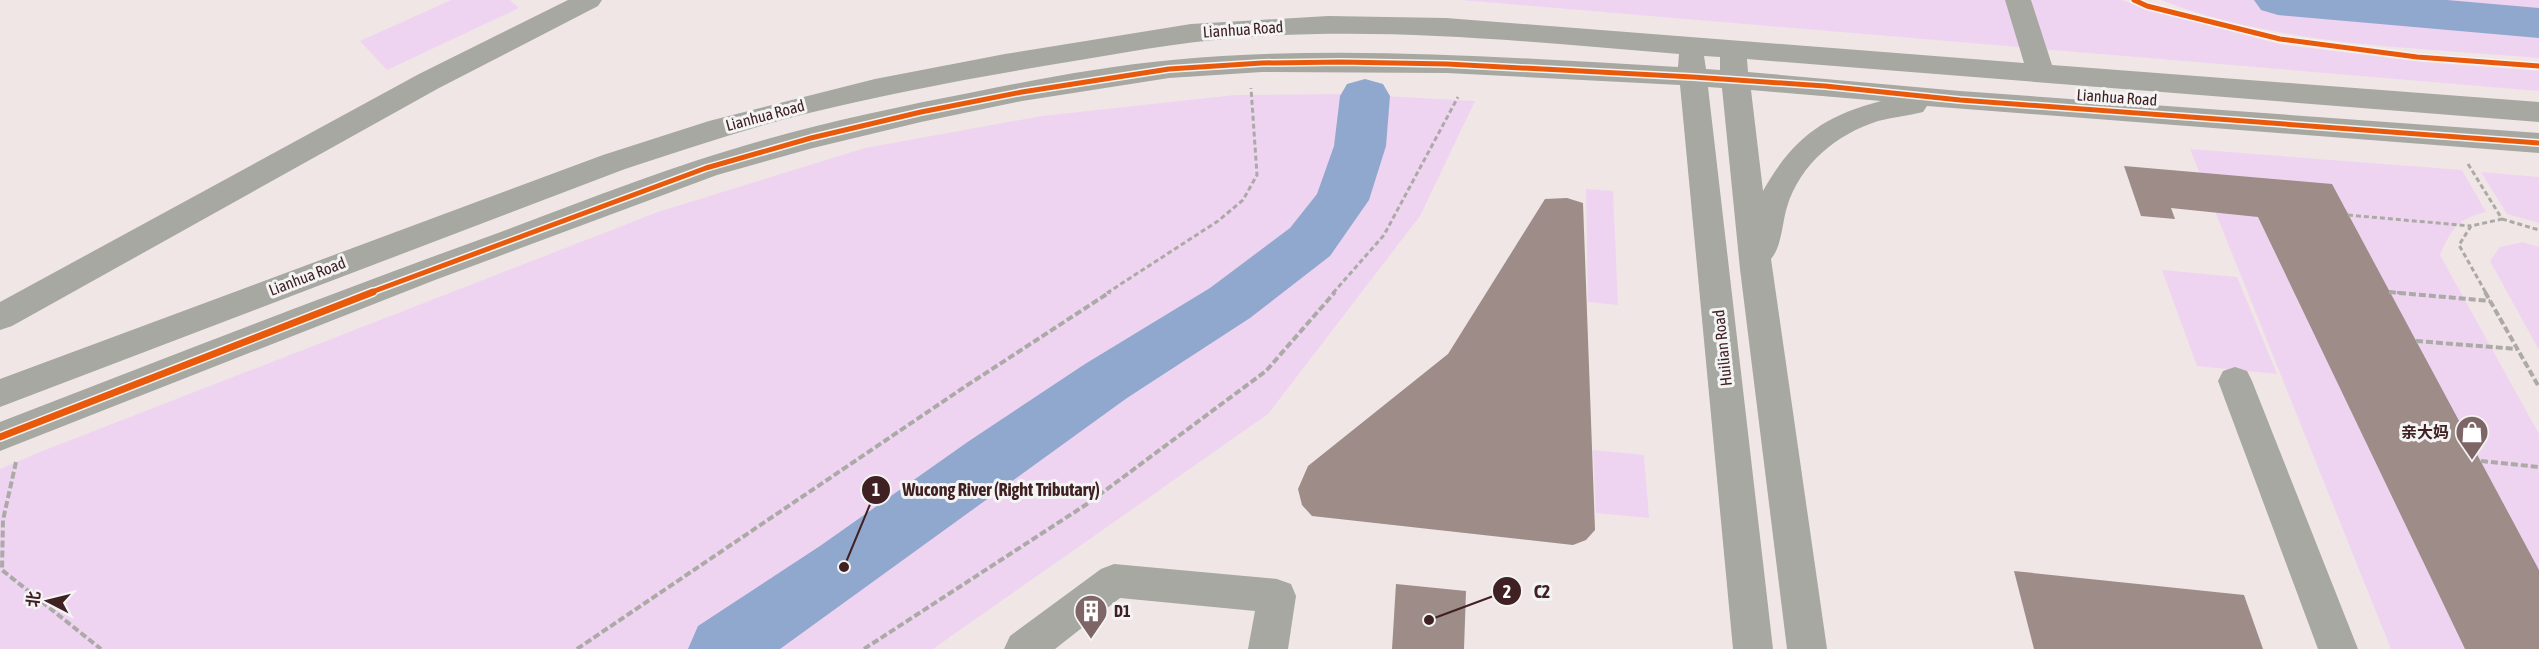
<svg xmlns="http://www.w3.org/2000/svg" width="2539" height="649" viewBox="0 0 2539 649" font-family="'Asap Condensed','Noto Sans SC',sans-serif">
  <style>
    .green { fill: #eed4f1 }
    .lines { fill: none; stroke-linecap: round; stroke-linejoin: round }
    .river { fill: #90a8ce; fill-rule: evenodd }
    .building { fill: #9d8c88 }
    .path-far1 { stroke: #acaaa6; stroke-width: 3; stroke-dasharray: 5 3; stroke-linecap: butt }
    .path { stroke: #acaaa6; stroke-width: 4; stroke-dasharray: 7 3; stroke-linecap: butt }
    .minor { fill: #a6a8a1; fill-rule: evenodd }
    .cycleway-far1-casing { stroke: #f4f4f4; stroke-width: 8 }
    .cycleway-casing { stroke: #f4f4f4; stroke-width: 10 }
    .cycleway-far1 { stroke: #e8590c; stroke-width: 5 }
    .cycleway { stroke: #e8590c; stroke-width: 7 }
    .labels { text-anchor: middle; stroke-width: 6; stroke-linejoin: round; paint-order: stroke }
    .street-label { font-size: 16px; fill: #402123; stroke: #f4f4f4 }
    .poi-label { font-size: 16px; font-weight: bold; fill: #402123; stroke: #f4f4f4; text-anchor: end }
    .leader { fill: none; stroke: #402123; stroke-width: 2 }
    .callout-dot { fill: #402123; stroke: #f4f4f4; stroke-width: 2 }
    .mark-label { font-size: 18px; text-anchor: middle; font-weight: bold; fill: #fff }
    .callout-label { font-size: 18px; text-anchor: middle; font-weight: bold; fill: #402123; stroke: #f4f4f4; stroke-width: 6; stroke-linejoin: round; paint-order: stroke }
  </style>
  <rect width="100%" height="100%" fill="#f0e6e6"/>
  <g class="green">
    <polygon points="451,0 510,0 519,8 387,70 360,41"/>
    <polygon points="1461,0 2122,0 2144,8 2279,44 2423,62 2539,71 2539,91"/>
    <path d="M2161,0H2254L2289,8L2539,29V58C2413,47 2280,46 2161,0Z"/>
    <polygon points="2322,0 2539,0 2539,17"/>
    <polygon points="1346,94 1475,101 1420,216 1268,414 933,649 0,649 0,469 40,452 658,212 865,148 1042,116 1235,95"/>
    <path d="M2190,149L2462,170L2486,212C2457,219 2452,228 2440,255L2539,434V649H2391Z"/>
    <polygon points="2481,172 2539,177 2539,223 2507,214"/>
    <polygon points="1586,189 1613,191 1618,305 1588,302"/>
    <polygon points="2523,242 2539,247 2539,350 2490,261 2500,247"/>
    <polygon points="2162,270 2237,277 2277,374 2197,366"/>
    <polygon points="1593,450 1644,455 1649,518 1596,513"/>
  </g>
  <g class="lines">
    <g class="river">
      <polygon points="2254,0 2447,0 2539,8 2539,38 2278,15 2261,10"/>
      <polygon points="1365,79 1383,84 1390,96 1386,146 1369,200 1330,256 1250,318 1127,398 780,649 688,649 698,626 820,546 969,441 1085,364 1210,288 1290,228 1317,194 1334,146 1340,96 1347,84"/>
    </g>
  </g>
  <g class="building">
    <polygon points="2124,166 2332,184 2539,570 2539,649 2465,649 2258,217 2171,208 2175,219 2141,216"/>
    <polygon points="1567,198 1583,203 1595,530 1586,540 1573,545 1312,516 1302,505 1298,489 1308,466 1448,354 1545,199"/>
    <polygon points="2014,571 2244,595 2263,649 2034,649"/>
    <polygon points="1396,584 1466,591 1464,649 1392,649"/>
  </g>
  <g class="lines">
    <g class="path-far1">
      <polyline points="2468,164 2502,219 2471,226 2459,245 2486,293"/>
      <polyline points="2348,215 2471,226"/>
      <polyline points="2502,219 2539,230"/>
      <polyline points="2389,292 2405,293"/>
      <polyline points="1107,293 1218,221 1243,200 1257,175 1251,88"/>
      <polyline points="1333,293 1384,235 1458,97"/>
    </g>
    <g class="path">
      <polyline points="2389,292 2490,301"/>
      <polyline points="2485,292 2539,387"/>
      <polyline points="2416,341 2517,349"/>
      <polyline points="2481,461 2539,467"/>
      <polyline points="16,462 3,520 2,570 101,649"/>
      <polyline points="577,649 966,386 1110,292"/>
      <polyline points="864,649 1087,504 1266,371 1335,292"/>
    </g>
    <g class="minor">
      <polygon points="568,0 602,0 598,6 439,88 12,326 0,330 0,302 419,74"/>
      <path d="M2005,0H2031L2052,65L2539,102V122L1747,59L1748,72L1960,91L2539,133V153L1927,106L1923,112C1908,116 1893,117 1878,121C1837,134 1800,164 1787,207C1782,223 1782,246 1771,259L1827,649H1787L1740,269L1722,88L1708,87L1773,649H1733L1680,85L1447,73L1262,72L1169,78L1022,101L921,122L813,148L717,175L435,280L0,451V422C166,358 331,293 498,233C563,209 628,183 695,161C785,131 880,110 974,92C1039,79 1106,66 1172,60C1340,44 1510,58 1678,67L1679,54C1542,43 1404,28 1266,36C1201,39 1138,50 1074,61C983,76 893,92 805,114C744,129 684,150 625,169L0,407V379L603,155L709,121L875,79L1005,54L1191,24L1328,16L1446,18L2024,63ZM1704,56L1720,57V70L1706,69ZM1751,90L1881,101C1823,116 1792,139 1763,191Z"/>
      <polygon points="2235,367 2247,371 2252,381 2358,649 2318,649 2218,381 2223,371"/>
      <polygon points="1114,564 1277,579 1291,584 1296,596 1288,649 1248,649 1255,611 1120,598 1055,649 1004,649 1010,636 1101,569"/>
    </g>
    <g class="cycleway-far1-casing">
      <g id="cycleway-far1">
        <polyline points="2134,0 2147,6 2280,39 2417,57 2539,66"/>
        <polyline points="369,293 706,168 811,138 921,112 1022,92 1169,69 1262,63 1341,62 1447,64 1693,77 1825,86 1960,100 2539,143"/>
      </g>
    </g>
    <g class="cycleway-casing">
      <polyline id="cycleway" points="0,437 373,292"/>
    </g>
    <use href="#cycleway-far1" class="cycleway-far1"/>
    <use href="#cycleway" class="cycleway"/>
  </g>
  <defs>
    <g id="shop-pin" transform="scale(1.725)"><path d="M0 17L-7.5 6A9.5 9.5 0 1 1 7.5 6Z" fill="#7e6667" stroke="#f4f4f4"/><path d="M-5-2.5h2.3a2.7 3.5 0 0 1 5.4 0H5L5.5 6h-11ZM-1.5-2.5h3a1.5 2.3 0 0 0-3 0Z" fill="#fff"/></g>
    <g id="building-pin" transform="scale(1.725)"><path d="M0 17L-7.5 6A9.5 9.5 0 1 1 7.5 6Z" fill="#7e6667" stroke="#f4f4f4"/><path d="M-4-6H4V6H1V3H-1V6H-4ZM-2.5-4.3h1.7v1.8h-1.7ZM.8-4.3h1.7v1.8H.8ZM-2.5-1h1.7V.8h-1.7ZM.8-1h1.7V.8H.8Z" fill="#fff"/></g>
  </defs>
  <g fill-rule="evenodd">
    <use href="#shop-pin" x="2472" y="432"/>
    <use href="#building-pin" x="1091" y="611"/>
  </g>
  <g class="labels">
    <g class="street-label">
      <text transform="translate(1243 29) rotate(-4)" y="6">Lianhua Road</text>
      <text transform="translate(2117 97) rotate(4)" y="6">Lianhua Road</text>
      <text transform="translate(765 115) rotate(-15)" y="6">Lianhua Road</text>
      <text transform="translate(307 276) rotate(-21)" y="6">Lianhua Road</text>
      <text transform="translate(1722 348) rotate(-96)" y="6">Huilian Road</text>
    </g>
    <g class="poi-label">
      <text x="2449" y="438">亲大妈</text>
      <text x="1114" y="617" text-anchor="start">D1</text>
    </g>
  </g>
  <path class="leader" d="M844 567L876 490M1429 620L1507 591"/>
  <g class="callout-dot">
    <circle cx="844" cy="567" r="6"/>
    <circle cx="1429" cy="620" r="6"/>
    <circle cx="876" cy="490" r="15"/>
    <circle cx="1507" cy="591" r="15"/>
  </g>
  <g class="mark-label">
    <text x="876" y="496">1</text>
    <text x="1507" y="598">2</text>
  </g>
  <g class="callout-label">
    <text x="1001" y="496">Wucong River (Right Tributary)</text>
    <text x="1542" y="598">C2</text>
  </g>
  <g transform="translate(48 601) rotate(277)" stroke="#f4f4f4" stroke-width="4.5" paint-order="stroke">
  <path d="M0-4.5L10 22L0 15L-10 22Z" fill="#402123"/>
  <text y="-9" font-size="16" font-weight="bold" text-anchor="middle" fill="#402123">北</text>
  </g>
</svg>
